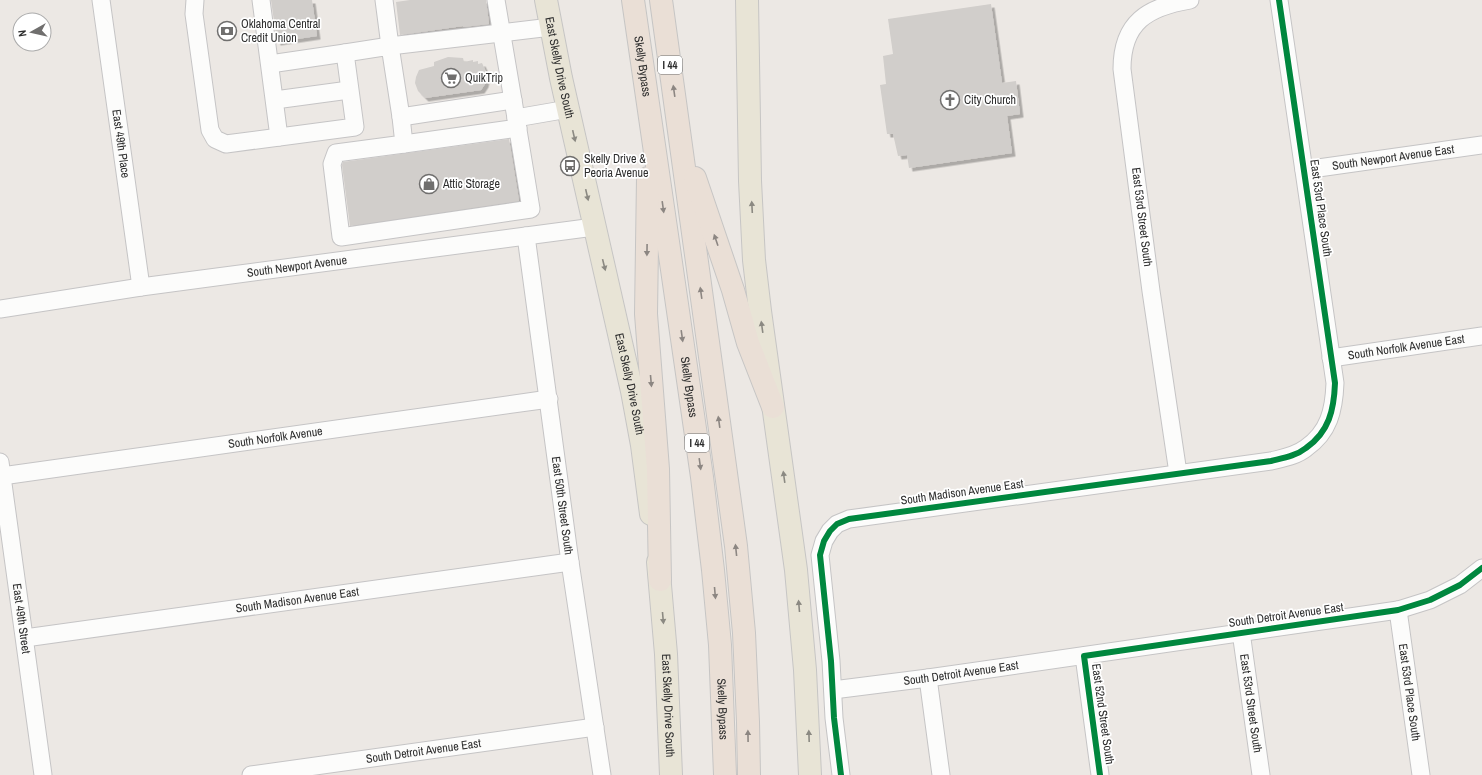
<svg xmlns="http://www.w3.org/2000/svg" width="1482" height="775" viewBox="0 0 1482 775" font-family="'Archivo Narrow',sans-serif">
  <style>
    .building { fill: #d1cecb; filter: url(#shadow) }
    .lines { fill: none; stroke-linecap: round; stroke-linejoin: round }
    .minor-casing { stroke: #c5c4c5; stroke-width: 19 }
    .major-casing { stroke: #c6c5c4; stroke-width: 24 }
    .highway-casing { stroke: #c6c5c4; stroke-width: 24 }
    .minor { stroke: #fcfcfb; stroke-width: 17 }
    .major { stroke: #e8e4d6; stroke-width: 22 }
    .highway { stroke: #eadfd6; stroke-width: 22 }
    .cycleway-casing { stroke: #fff; stroke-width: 8 }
    .cycleway { stroke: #00873e; stroke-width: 6 }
    .oneway { fill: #8c8682 }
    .oneway2 { fill: #8b8982 }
    .labels { text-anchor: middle; stroke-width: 3.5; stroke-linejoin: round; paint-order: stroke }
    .shield { fill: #fff; stroke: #6d6d6d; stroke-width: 1 }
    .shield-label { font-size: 11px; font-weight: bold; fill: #2e2e2e }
    .poi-label { font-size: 12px; fill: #2e2e2e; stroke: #fff; text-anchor: start }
    .street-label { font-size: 12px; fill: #2e2e2e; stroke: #fff }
  </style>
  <defs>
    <filter id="shadow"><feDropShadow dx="3.5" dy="3.5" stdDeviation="0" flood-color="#0004"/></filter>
  </defs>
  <rect width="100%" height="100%" fill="#ece8e4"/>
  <g class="building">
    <polygon points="271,0 312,0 317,36 277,42"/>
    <polygon points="410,0 486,0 489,24 463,27 463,26 400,35 396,2"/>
    <polygon points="991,4 1002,83 1016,81 1020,114 1007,116 1012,153 909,168 907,155 898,156 893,134 887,134 880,85 886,84 883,56 893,54 888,19"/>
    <polygon points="448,57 463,58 464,62 473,60 473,62 478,61 478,64 482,63 487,74 485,84 481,90 425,98 418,91 415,83 416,77 419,70 434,66 434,62"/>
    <polygon points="509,139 519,201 350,226 342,165 343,162"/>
  </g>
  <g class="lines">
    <g class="minor-casing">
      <g id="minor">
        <path id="s1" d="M101,0L141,287"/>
        <polyline points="195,0 194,14 210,130 215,139 226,144 355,127 345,53 390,46 401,117 513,100"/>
        <polyline points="261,0 279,137"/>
        <polyline points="384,0 390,46 551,27"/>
        <polyline points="496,0 516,118 568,109"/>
        <polyline points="270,64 345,53"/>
        <polyline points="275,100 349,90"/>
        <polyline points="401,117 404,144 336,153 332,164 341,237 531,209 516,118"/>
        <polyline points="404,144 518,128"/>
        <path id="s2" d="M1304,170L1482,145"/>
        <path id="s3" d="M526,236L570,562L602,775"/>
        <path id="s4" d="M0,309L141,287L594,227"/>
        <path id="s5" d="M1331,358L1482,336"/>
        <path id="s6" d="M0,462L43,775"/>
        <path d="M1178,473L1151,291L1122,69C1122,22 1148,7 1190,0"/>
        <path id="s7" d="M2,476L549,399"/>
        <path id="s8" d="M1398,610L1421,775"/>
        <path id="s9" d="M1241,632L1261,775"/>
        <path id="s10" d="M25,638L570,562"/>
        <polyline points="1084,656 1100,775"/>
        <polyline points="928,678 941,775"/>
        <path id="s11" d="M833,690L928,678L1398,610L1430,600L1460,585L1482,568"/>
        <path id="s12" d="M251,775L595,727"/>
        <path d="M841,775L834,718L831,661L820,555L824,541L830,531L837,524L849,519L1271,461C1283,458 1296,456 1306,448C1329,432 1334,410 1335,383L1279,0"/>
      </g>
    </g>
    <g class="major-casing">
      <g id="major">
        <path id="s13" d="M546,0L561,78L632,391L642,445L651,514"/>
        <polyline points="747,0 750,181 754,260 760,311 796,570 805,670 810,775"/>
        <path id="s14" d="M658,562L666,654L671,775"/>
      </g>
    </g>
    <g class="highway-casing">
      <g id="highway">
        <path id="s15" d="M633,0L702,477L713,570L720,645L725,775"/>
        <polyline points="661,0 736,546 744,633 748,722 749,775"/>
        <polyline points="648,178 646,314 658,469 660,580"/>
        <polyline points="695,178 733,290 748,343 773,407"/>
      </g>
    </g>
    <use href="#minor" class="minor"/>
    <use href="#major" class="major"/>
    <use href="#highway" class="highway"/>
    <g class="cycleway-casing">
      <g id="cycleway">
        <path d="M841,775L834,718L831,661L820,555L824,541L830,531L837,524L849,519L1271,461C1283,458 1296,456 1306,448C1329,432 1334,410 1335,383L1279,0"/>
        <polyline points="1100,775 1084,656 1398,610 1430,600 1460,585 1482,568"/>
      </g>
    </g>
    <use href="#cycleway" class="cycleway"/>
  </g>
  <defs><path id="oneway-solid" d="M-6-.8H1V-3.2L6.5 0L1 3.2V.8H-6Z"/></defs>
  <g class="oneway">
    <use href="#oneway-solid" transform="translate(674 91) rotate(-98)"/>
    <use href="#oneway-solid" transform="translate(663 207) rotate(82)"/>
    <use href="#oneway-solid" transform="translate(716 240) rotate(-109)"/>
    <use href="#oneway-solid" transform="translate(647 250) rotate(91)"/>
    <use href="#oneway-solid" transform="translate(701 293) rotate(-98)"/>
    <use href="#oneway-solid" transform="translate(682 336) rotate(82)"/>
    <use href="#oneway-solid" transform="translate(651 381) rotate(85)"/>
    <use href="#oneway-solid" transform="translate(719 422) rotate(-98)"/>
    <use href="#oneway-solid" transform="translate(700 464) rotate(82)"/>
    <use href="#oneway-solid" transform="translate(736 550) rotate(-96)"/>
    <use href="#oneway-solid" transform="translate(715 593) rotate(85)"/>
    <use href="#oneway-solid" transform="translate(748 736) rotate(-91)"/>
  </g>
  <g class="oneway2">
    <use href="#oneway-solid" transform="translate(574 136) rotate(77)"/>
    <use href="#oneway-solid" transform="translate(587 195) rotate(77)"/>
    <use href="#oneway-solid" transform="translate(752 207) rotate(-93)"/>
    <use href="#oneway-solid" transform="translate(604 265) rotate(76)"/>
    <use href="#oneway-solid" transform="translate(762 327) rotate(-98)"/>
    <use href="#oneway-solid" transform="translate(784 477) rotate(-98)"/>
    <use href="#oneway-solid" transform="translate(799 606) rotate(-95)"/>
    <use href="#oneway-solid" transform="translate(663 618) rotate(85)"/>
    <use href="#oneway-solid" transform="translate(809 736) rotate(-92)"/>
  </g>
  <defs>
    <g id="bank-ring" transform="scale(1)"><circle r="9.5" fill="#fff" stroke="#706f6e" stroke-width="1.5"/><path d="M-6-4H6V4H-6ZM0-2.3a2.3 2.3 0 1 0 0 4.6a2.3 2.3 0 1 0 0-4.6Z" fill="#706f6e"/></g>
    <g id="supermarket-ring" transform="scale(1)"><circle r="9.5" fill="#fff" stroke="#706f6e" stroke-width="1.5"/><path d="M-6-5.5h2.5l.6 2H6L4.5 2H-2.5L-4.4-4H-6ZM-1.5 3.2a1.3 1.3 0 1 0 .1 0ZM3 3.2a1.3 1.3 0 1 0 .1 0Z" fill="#706f6e"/></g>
    <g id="church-ring" transform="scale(1)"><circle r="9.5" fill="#fff" stroke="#706f6e" stroke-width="1.5"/><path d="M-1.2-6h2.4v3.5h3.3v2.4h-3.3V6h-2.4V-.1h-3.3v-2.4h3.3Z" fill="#706f6e"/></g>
    <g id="bus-ring" transform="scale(1)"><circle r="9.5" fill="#fff" stroke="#706f6e" stroke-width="1.5"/><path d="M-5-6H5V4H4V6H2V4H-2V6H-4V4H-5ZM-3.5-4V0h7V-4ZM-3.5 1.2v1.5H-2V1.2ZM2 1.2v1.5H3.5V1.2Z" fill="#706f6e"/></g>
    <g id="shop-ring" transform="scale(1)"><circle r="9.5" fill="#fff" stroke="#706f6e" stroke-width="1.5"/><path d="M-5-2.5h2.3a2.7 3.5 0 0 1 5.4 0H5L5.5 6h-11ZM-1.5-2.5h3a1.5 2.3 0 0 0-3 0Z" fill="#706f6e"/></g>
  </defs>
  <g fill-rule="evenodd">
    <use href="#bank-ring" x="227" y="31"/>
    <use href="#supermarket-ring" x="451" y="78"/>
    <use href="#church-ring" x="950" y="100"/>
    <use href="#bus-ring" x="570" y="166"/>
    <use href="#shop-ring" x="429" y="184"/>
  </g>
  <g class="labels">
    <g class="shield">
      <rect x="658" y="56" width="24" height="18" rx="3"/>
      <rect x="685" y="434" width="24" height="18" rx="3"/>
    </g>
    <g class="shield-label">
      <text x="670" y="69">I 44</text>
      <text x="697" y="447">I 44</text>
    </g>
    <g class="poi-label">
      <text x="241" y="28">Oklahoma Central<tspan x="241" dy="14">Credit Union</tspan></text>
      <text x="465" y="82">QuikTrip</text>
      <text x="964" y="104">City Church</text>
      <text x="584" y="163">Skelly Drive &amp;<tspan x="584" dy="14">Peoria Avenue</tspan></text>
      <text x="443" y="188">Attic Storage</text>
    </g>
    <g class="street-label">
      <text dy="4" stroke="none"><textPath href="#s15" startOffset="67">Skelly Bypass</textPath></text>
      <text dy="4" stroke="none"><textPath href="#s13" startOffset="69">East Skelly Drive South</textPath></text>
      <text dy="4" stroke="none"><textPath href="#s1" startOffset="145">East 49th Place</textPath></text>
      <text dy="4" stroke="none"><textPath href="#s2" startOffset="90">South Newport Avenue East</textPath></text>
      <text transform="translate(1321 208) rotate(82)" y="4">East 53rd Place South</text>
      <text transform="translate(1142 217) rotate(83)" y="4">East 53rd Street South</text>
      <text dy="4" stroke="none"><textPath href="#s4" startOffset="300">South Newport Avenue</textPath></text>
      <text dy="4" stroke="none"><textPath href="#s5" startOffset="76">South Norfolk Avenue East</textPath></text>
      <text dy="4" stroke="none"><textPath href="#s13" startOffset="393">East Skelly Drive South</textPath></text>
      <text dy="4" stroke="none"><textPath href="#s15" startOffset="391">Skelly Bypass</textPath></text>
      <text dy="4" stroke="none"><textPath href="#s7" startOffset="276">South Norfolk Avenue</textPath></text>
      <text transform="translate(962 492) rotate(-8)" y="4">South Madison Avenue East</text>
      <text dy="4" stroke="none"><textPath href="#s3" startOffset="272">East 50th Street South</textPath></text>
      <text dy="4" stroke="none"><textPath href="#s10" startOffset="275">South Madison Avenue East</textPath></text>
      <text transform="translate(1286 615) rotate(-8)" y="4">South Detroit Avenue East</text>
      <text dy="4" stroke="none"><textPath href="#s6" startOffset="158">East 49th Street</textPath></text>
      <text dy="4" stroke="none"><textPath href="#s11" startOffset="129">South Detroit Avenue East</textPath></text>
      <text dy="4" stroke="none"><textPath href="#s8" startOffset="83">East 53rd Place South</textPath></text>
      <text dy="4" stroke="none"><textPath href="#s9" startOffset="72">East 53rd Street South</textPath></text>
      <text dy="4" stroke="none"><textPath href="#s14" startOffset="144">East Skelly Drive South</textPath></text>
      <text dy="4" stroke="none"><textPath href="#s15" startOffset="715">Skelly Bypass</textPath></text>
      <text transform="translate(1103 714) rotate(82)" y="4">East 52nd Street South</text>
      <text dy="4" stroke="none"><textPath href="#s12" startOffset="174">South Detroit Avenue East</textPath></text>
    </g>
  </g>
  <g transform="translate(32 32) rotate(262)"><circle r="19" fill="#ffffff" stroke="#ababab"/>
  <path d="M0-3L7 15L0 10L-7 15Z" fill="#706f6e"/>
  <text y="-6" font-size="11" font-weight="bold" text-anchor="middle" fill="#2e2e2e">N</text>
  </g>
</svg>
